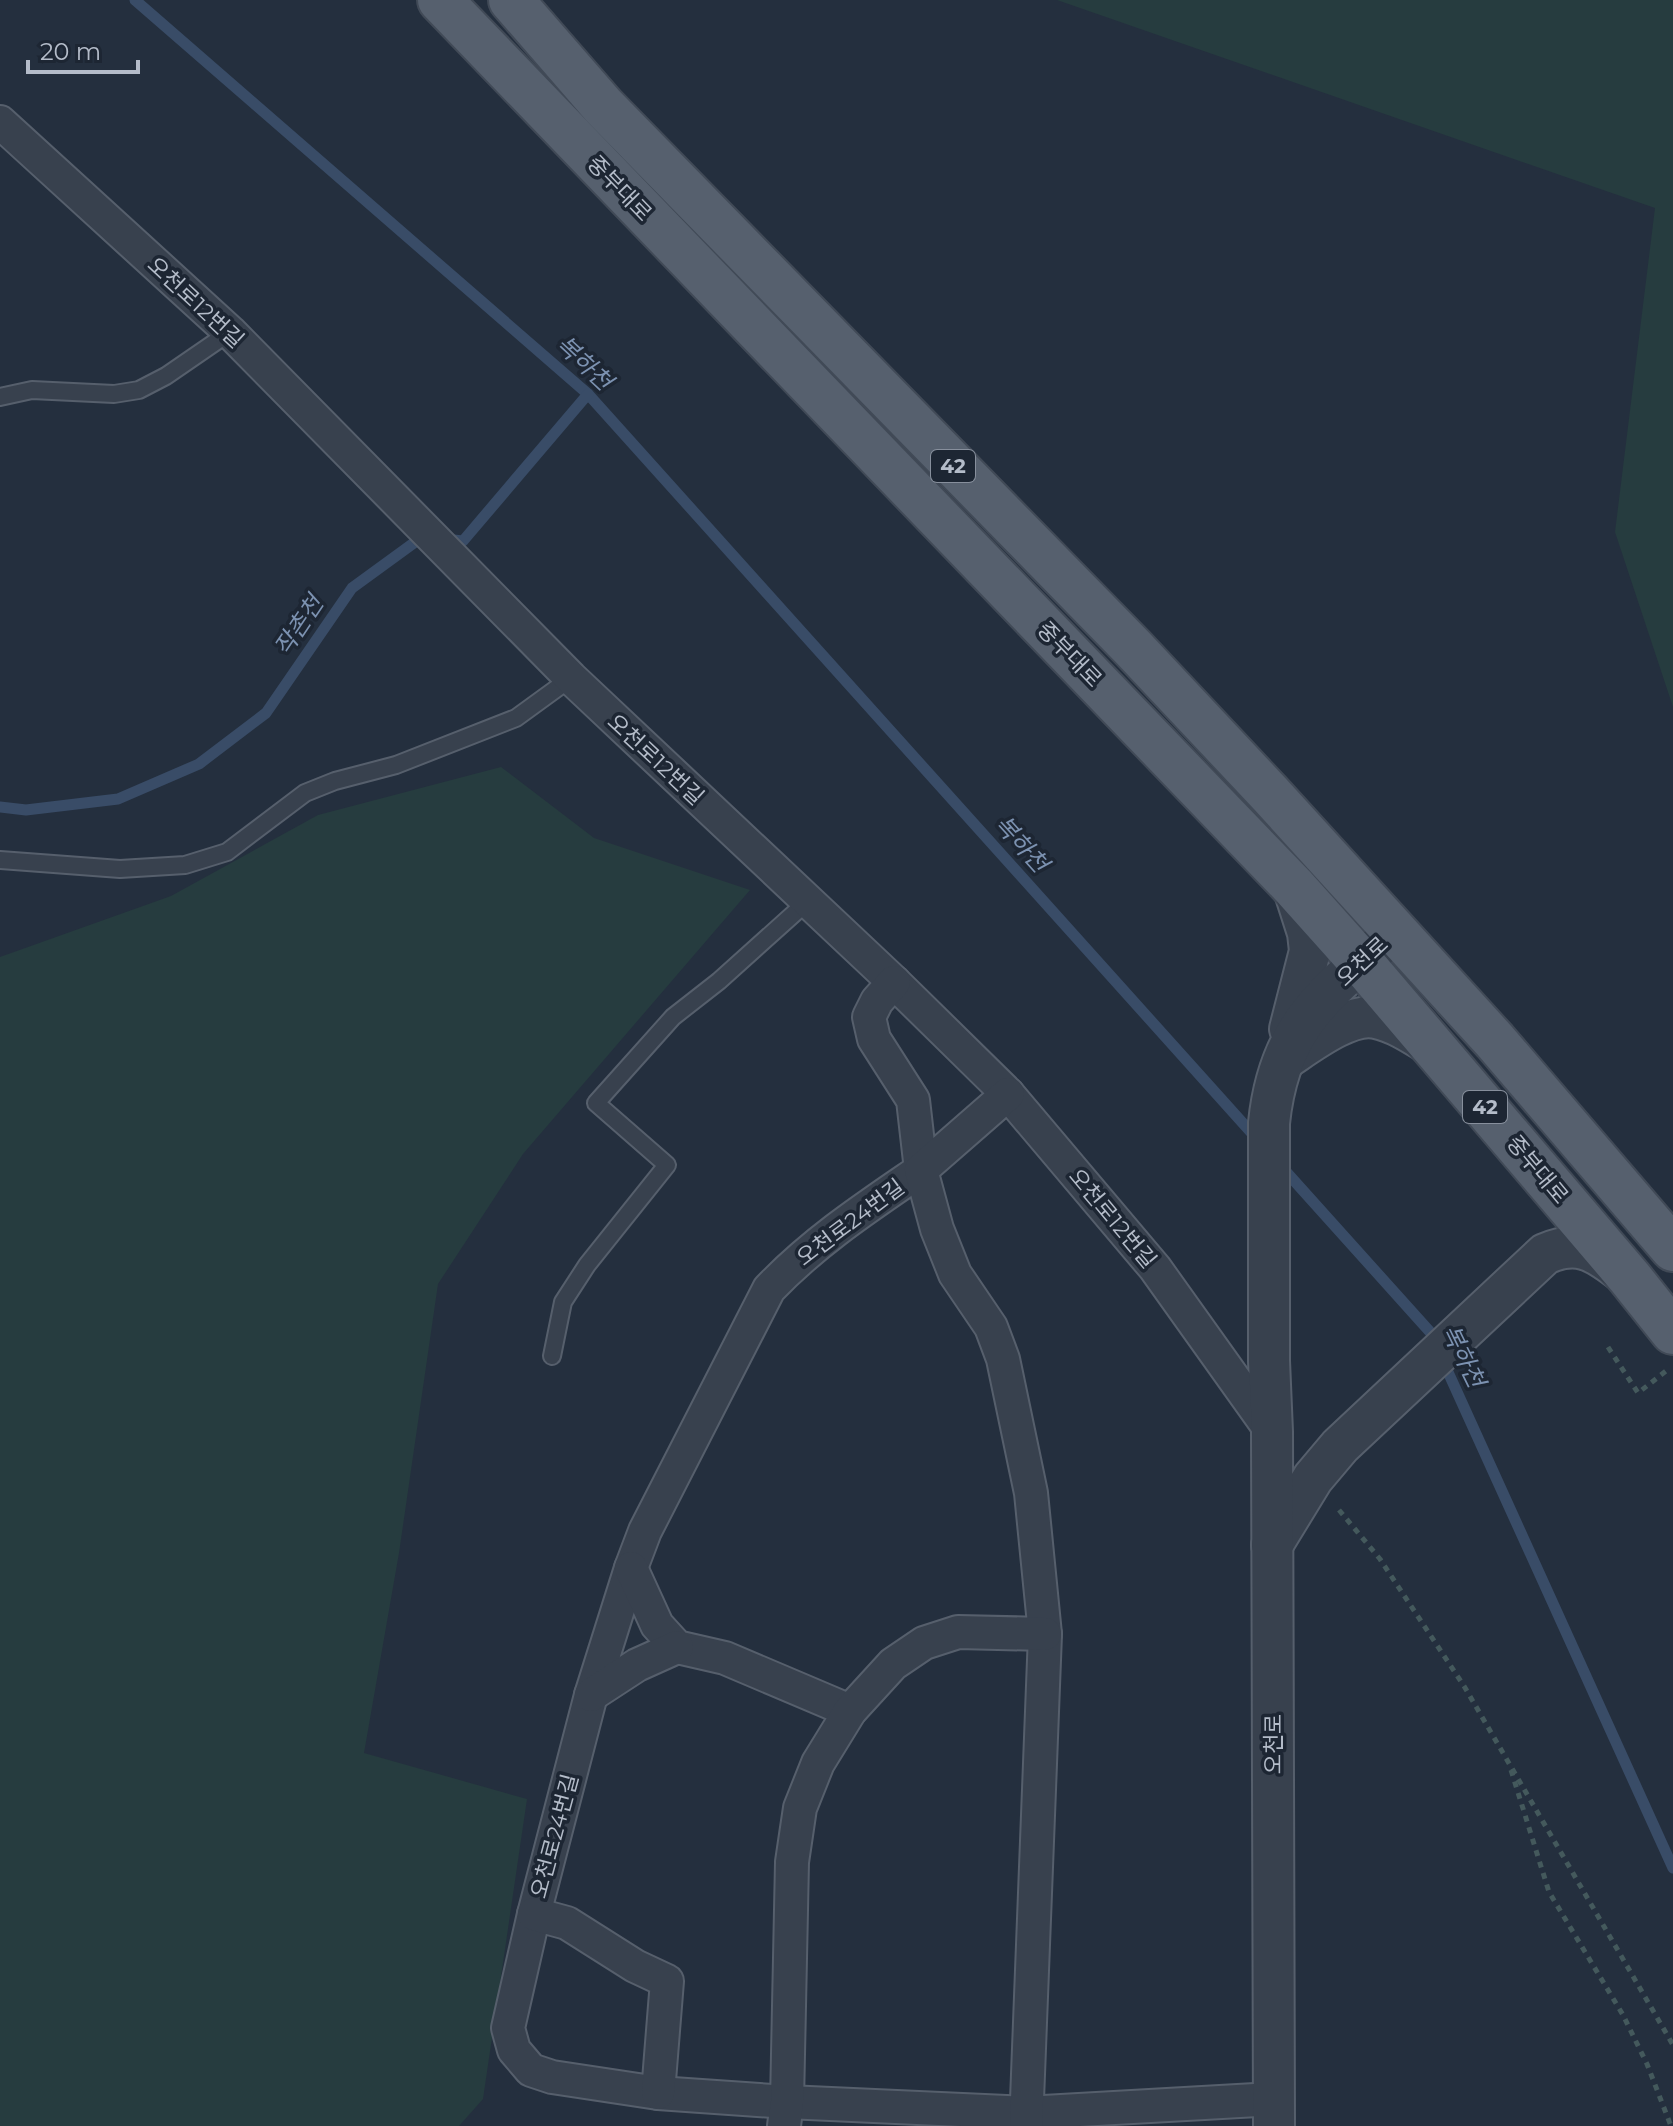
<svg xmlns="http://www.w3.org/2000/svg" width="1673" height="2126" viewBox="0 0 1673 2126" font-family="Montserrat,'Noto Sans KR',sans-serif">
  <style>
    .green { fill: #263c3f }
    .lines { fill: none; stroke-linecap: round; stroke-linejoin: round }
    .stream { stroke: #394c67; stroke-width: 11 }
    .service-casing { stroke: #565f6c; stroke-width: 20 }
    .minor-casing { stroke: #565f6c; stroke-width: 36 }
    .tertiary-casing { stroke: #565f6c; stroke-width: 44 }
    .primary-casing { stroke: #414a57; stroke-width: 48 }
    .path { stroke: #44595c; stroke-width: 5; stroke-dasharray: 6 6; stroke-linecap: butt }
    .service { stroke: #38414e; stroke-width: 16 }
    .minor { stroke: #38414e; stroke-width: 32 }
    .tertiary { stroke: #38414e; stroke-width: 40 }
    .primary { stroke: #56606e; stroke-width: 44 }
    .labels { text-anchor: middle; stroke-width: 7; stroke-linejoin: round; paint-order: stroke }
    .shield { fill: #1d2633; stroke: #878f9c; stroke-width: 2 }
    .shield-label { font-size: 20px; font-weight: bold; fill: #b4bcc9 }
    .street-label { font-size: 22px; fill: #b4bcc9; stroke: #1d2633 }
    .water-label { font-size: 24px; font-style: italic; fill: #7c92b1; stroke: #1d2633 }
  </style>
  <rect width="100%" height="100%" fill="#242f3e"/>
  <g class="green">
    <polygon points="1057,0 1673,0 1673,707 1615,532 1655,208"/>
    <polygon points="501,767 594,838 750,890 523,1154 438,1284 399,1553 364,1753 527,1799 483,2099 459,2126 0,2126 0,957 171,896 318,815"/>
  </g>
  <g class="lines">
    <g class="stream">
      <polyline points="135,0 588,394 1258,1140"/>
      <polyline points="444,539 463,541 588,394"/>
      <polyline points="0,807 26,810 118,799 199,764 266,713 352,588 422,537 427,537"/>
      <polyline points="1280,1165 1431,1333 1436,1345"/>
      <polyline points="1443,1361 1673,1868"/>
    </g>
    <g class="service-casing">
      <g id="service">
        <polyline points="0,397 32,390 114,394 139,390 166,376 230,332"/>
        <polyline points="0,860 120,869 185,865 227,852 305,793 335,781 396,765 516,718 571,678"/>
        <polyline points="552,1356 563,1302 587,1265 667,1165 596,1103 673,1017 719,981 808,901"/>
      </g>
    </g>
    <g class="minor-casing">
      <g id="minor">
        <polyline points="0,122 230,332 571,678 894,982 1008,1094 1155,1268 1272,1432"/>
        <path d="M894,982L877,1001L869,1017L874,1039L913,1100L921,1170C867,1207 815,1241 769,1289L645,1531L631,1568L591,1695L534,1914L508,2028L514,2050L531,2070L552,2077L658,2093L787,2102L1026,2113L1274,2099"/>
        <polyline points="1008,1094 921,1170 937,1229 955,1274 991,1327 1003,1359 1031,1493 1045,1634 1026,2126"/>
        <polyline points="631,1568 657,1625 677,1647 725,1658 850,1711"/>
        <polyline points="591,1695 637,1665 677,1647"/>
        <polyline points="534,1914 567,1923 635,1966 667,1981 658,2093"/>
        <polyline points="784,2126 787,2102 792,1862 800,1808 818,1763 850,1711 893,1664 924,1643 958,1632 1045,1634"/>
      </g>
    </g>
    <g class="tertiary-casing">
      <g id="tertiary">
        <polyline points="1290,1029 1310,951 1308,933 1293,886"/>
        <path d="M1285,1059C1308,1044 1349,1012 1376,1018C1395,1022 1412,1033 1428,1043"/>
        <path d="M1272,1545L1313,1478L1340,1446L1545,1254C1577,1240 1594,1250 1620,1270"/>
        <path d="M1274,2126L1272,1432L1269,1361V1123C1279,1024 1327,993 1396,931"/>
      </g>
    </g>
    <g class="primary-casing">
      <g id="primary">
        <polyline points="440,0 1293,886 1361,962 1630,1278 1673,1332"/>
        <polyline points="511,0 603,106 1133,648 1270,794 1495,1041 1673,1249"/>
      </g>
    </g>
    <g class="path">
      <polyline points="1608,1347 1638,1393 1666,1371"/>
      <polyline points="1339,1510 1380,1559 1464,1686 1673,2045"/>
      <polyline points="1511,1770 1549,1892 1623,2015 1647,2064 1671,2126"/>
    </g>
    <use href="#service" class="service"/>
    <use href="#minor" class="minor"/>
    <use href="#tertiary" class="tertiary"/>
    <use href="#primary" class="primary"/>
  </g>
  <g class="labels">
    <g class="shield">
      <rect x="931" y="450" width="44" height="32" rx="6"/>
      <rect x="1463" y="1091" width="44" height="32" rx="6"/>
    </g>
    <g class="shield-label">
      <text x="953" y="473">42</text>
      <text x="1485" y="1114">42</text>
    </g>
    <g class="street-label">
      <text transform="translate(620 188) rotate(46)" y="8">중부대로</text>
      <text transform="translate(196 302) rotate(43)" y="8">오천로12번길</text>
      <text transform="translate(1070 654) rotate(46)" y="8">중부대로</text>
      <text transform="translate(656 759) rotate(43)" y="8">오천로12번길</text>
      <text transform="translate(1362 961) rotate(-43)" y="8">오천로</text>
      <text transform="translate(1538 1169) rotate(50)" y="8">중부대로</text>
      <text transform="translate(1113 1218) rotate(50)" y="8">오천로12번길</text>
      <text transform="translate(850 1222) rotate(-37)" y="8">오천로24번길</text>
      <text transform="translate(1273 1744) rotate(-90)" y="8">오천로</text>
      <text transform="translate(554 1836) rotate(-75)" y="8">오천로24번길</text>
    </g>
    <g class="water-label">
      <text transform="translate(584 363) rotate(43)" y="8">복하천</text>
      <text transform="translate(299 626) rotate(-56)" y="8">작촌천</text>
      <text transform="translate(1021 844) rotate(48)" y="8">복하천</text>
      <text transform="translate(1463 1356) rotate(64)" y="8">복하천</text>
    </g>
  </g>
  <path d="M28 60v12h110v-12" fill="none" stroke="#b4bcc9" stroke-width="4"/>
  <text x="40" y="60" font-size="24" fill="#b4bcc9" stroke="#1d2633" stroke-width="6" paint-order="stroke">20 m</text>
</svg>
